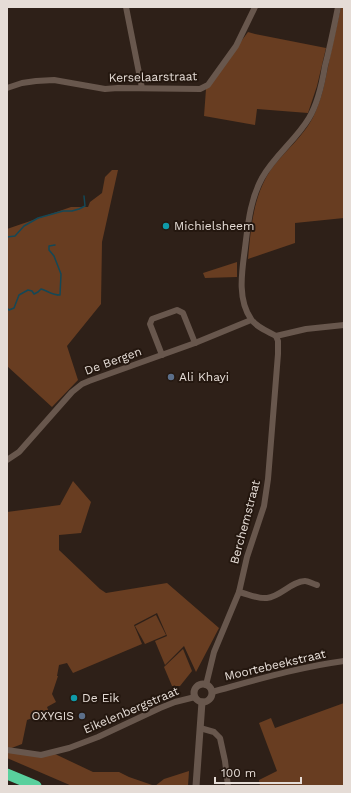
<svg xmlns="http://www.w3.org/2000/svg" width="351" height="793" viewBox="0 0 351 793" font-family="'Work Sans',sans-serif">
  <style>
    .green { fill: #683d21 }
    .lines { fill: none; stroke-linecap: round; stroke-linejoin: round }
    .stream { stroke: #144857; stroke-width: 1.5 }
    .minor { stroke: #68574d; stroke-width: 6 }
    .tertiary { stroke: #68574d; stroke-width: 7 }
    .motorway { stroke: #59d09d; stroke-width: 11 }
    .culture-dot { fill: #0f9aa8; stroke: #24170f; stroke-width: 1.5 }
    .service-dot { fill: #5c6f8a; stroke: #24170f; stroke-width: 1.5 }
    .labels { text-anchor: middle; stroke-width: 4; stroke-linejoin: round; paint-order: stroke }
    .street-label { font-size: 12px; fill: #e5dcd6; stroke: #24170f }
    .poi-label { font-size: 12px; fill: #e5dcd6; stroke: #24170f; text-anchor: start }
  </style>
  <rect width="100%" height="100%" fill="#2e2018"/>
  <g class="green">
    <path d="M341,7H344V218L295,223V243L248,259C251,228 253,197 270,171C284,151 305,136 315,113C321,100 324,86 327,72C331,51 336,29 341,7Z"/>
    <polygon points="248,32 255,34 326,48 317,86 308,113 257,109 255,125 204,116 206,89"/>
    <polygon points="112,170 118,170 102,242 101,304 67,346 78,380 52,407 7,366 7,229 71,207 88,207 90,202 102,193 105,177"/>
    <polygon points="237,262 237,277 205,278 203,273"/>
    <polygon points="73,481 91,502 81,533 59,535 59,550 100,589 106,593 167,583 219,628 196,672 184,646 165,665 155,641 167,636 157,613 134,625 142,644 73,673 67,663 59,665 57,676 58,676 52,694 56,702 47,707 49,712 27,720 22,744 9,749 7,747 7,512 60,505"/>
    <polygon points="156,615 166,635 145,644 135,626"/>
    <polygon points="183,649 192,671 180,686 172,686 164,667"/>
    <polygon points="344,703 344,786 260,786 259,780 277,771 259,723 271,718 275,728"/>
    <polygon points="7,752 55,754 93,772 119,772 129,777 155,786 72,786 7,758"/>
    <polygon points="189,771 188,786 155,786 164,779"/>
  </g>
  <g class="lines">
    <g class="stream">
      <polyline points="7,237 15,236 24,226 38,218 63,211 72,211 79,209 85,206 84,196"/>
      <path d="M7,308L9,310L14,308L19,295L28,290L32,291L34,294L38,292L41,289C48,291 52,295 60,295L61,274L54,256L49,250V246L55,245"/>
    </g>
    <g class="minor">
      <polyline points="126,7 142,88"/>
      <polyline points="7,88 22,83 36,81 54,80 105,89 118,88 200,89 208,85 236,46 255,7"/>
      <path d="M276,336C267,331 256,327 251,319C237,299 242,271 245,248C248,224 250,200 262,178C274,156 296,140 309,118C318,103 322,84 325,66C330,47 334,27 338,7"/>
      <polyline points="276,336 306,329 344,325"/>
      <polyline points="162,355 150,324 152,319 177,310 183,313 195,343"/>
      <polyline points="7,460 19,452 72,392 82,384 89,381 195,343 251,320"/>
      <path d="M239,592C248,594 258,599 267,598C280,597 292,581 305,581C308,581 313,584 317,585"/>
      <polyline points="206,685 214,652 239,592 247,557 264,506 268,479 278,354 278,341 276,336"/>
      <path d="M212,692C256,680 299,667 344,661"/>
      <polyline points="200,728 214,732 220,738 225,761 228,786"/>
      <polyline points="7,750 41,755 69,748 98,737 160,708 175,702 195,697"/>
    </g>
    <g class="tertiary">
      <circle cx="203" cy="693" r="9"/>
      <polyline points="196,786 202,702"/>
    </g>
    <polyline class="motorway" points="7,774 36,786"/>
  </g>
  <g class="culture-dot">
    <circle cx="166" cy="226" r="4"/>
    <circle cx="74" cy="698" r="4"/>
  </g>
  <g class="service-dot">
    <circle cx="171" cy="377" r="4"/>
    <circle cx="82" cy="716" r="4"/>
  </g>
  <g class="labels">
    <g class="street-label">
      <text transform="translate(153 77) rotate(-1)" y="4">Kerselaarstraat</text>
      <text transform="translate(113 361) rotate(-20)" y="4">De Bergen</text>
      <text transform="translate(245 522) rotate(-75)" y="4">Berchemstraat</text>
      <text transform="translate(275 665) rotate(-13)" y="4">Moortebeekstraat</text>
      <text transform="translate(131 710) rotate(-23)" y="4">Eikelenbergstraat</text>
    </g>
    <g class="poi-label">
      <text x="174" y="230">Michielsheem</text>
      <text x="179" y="381">Ali Khayi</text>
      <text x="82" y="702">De Eik</text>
      <text x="74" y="720" text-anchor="end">OXYGIS</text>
    </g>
  </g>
  <rect width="351" height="793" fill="none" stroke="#e5dcd6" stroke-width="16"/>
  <path d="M215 777v6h86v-6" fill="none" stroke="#e5dcd6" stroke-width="2"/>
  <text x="221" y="777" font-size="12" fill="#e5dcd6" stroke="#24170f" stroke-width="3" paint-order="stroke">100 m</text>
</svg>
